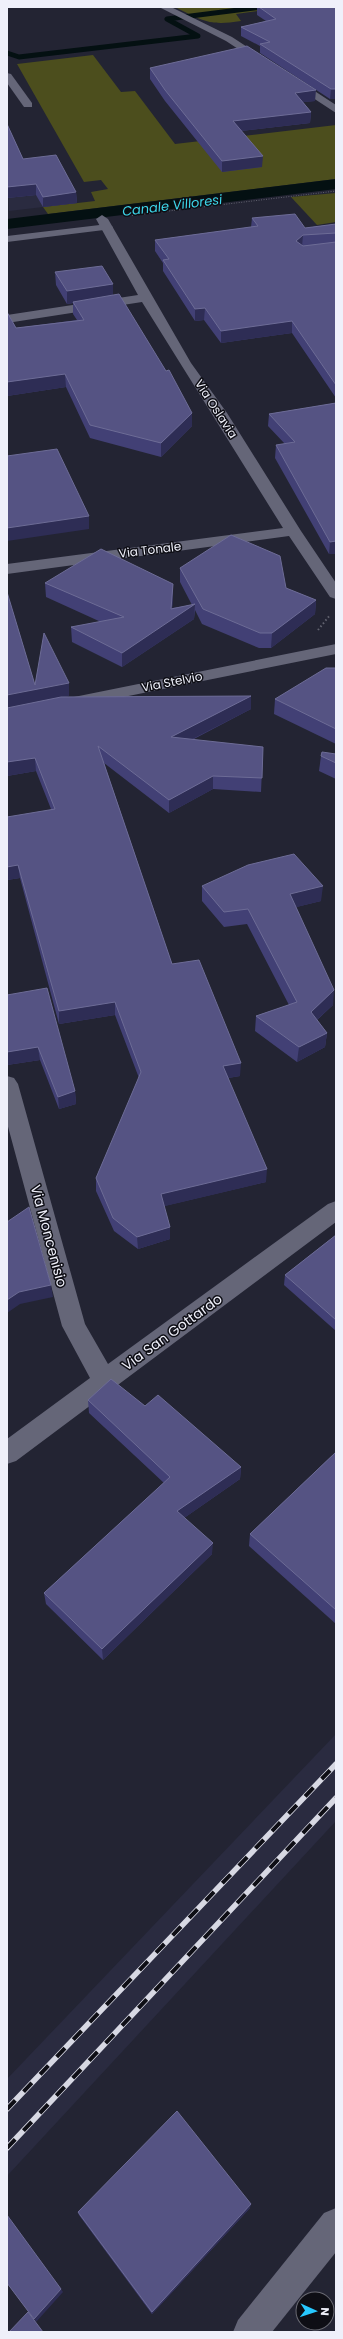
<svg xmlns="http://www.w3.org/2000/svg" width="343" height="2339" viewBox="0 0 343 2339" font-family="Poppins,sans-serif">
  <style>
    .built { fill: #2a2b40 }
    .green { fill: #4c4e1d }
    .water { fill: #041012 }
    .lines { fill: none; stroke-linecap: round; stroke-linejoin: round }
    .stream { stroke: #041012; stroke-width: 5 }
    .path-far1 { stroke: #61626f; stroke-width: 1; stroke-dasharray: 1 1.5; stroke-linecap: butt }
    .path { stroke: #61626f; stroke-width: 2; stroke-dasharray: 1.5 2.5; stroke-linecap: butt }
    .service { fill: #656678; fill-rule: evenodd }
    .minor { fill: #656678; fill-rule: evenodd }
    .rail-casing { stroke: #d7d8e3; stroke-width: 5.5 }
    .rail { stroke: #0e0e15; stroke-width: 4; stroke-dasharray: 12; stroke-linecap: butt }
    .wall { fill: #424075 }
    .shaded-wall { fill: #2e2d55 }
    .building { fill: #555383; stroke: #6d6c96 }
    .labels { text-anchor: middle; stroke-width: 3; stroke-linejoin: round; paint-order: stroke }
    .far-street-label { font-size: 12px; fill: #eff0fa; stroke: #0e0e15 }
    .far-water-label { font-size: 13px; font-style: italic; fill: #3cd6e9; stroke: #0e0e15 }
    .street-label { font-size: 14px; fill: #eff0fa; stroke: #0e0e15 }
  </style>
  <rect width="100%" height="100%" fill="#232433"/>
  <g class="built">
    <polygon points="7,162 72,195 77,203 9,211"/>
    <polygon points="336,1734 336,1821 7,2176 7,2079"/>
  </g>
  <g class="green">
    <path d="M175,7H288L236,14L241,21C209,26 203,21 175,7Z"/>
    <polygon points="93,55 121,92 135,91 175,144 336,125 336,179 48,214 43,207 95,201 91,192 108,189 101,180 84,182 17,64"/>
    <polygon points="336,193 336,222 317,225 291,197"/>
  </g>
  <polygon class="water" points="336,179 336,189 7,229 7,219"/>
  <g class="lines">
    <polyline class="stream" points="7,53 19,57 198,36 167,19 262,7"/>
    <polyline class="path-far1" points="127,216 336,191"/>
    <polyline class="path" points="318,630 330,615"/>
    <polygon class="service" points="108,224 113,227 112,229 7,242 7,236"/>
    <g class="minor">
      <polygon points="159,7 171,7 232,37 336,105 336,113 226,41"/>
      <polygon points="7,73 11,74 32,103 32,107 24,107 7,83"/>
      <polygon points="102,215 108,219 191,363 227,413 301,531 336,583 336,599 330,597 289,536 7,574 7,564 283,528 142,302 7,323 7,315 138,295 96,219"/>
      <polygon points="336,644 336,654 69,708 63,707 61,703 63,699 69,698"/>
      <polygon points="7,1076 14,1078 18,1084 85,1324 108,1364 328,1204 336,1201 336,1222 16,1461 7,1464 7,1439 90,1378 62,1326 7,1123"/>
      <polygon points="336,2208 336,2252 272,2332 233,2332 238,2320 324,2213"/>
    </g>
    <g class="rail-casing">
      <g id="rail">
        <polyline points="7,2109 336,1764"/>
        <polyline points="7,2148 336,1798"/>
      </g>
    </g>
    <use href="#rail" class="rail"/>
  </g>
  <g class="wall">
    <polygon points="257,7 336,7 336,99 330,99 260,53 260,46 241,36 241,27 266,21 257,15"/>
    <polygon points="150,68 315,101 303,102 311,112 310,123 241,131 262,167 222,172 165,101 150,79"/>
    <polygon points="7,124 23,159 76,192 77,203 43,207 36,195 7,198"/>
    <polygon points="252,218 305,228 336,224 336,398 292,333 221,343 204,320 195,321 163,271 163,263 155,251 155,240 251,227"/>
    <polygon points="55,272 113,284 113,295 192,426 161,457 90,438 66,387 7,396 7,312 16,328 77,320 73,314 73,303 67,304 56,285"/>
    <polygon points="336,403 336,554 329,554 275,458 276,445 285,444 268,426 269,414"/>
    <polygon points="180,568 286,588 316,600 315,614 271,648 259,648 202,624 195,610 194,619 122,667 72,642 71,627 101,622 46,597 45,583 173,584 173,599 172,608 192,605 180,582"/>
    <polygon points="336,668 336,744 274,714 275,699"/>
    <polygon points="35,685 69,696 62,697 251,696 251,709 192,740 263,747 261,792 213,789 169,813 104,763 172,964 240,1076 228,1078 266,1182 164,1206 170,1227 170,1239 138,1249 114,1231 96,1191 96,1178 139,1078 115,1015 59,1024 20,878 7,880 51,809 36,771 7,776"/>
    <polygon points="336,754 336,779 319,771 321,756"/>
    <polygon points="202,886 321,901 296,907 333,1005 317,1020 327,1033 325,1047 297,1062 255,1031 256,1016 289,1005 247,924 224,927 202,901"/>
    <polygon points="7,995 75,1091 76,1104 59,1109 40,1060 7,1065"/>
    <polygon points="336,1235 336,1331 284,1285 285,1275"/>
    <polygon points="88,1400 145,1406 241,1467 240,1479 184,1518 212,1554 103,1660 46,1604 44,1593 164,1483 89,1413"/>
    <polygon points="336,1452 336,1624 249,1546 250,1534"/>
    <polygon points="250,2208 152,2314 79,2215 78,2212"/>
  </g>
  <g class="shaded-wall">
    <polygon points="331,89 336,89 336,99 330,99"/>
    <polygon points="316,90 315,101 294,103 295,93"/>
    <polygon points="311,112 310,123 233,132 233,121"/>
    <polygon points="263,156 262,167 222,172 222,161"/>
    <polygon points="36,184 36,195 7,198 7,187"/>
    <polygon points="76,192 77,203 43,207 43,197"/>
    <polygon points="303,235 302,247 296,241"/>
    <polygon points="113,284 113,297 73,302 73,303 67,304 67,291"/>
    <polygon points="205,308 204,320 195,321 195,309"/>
    <polygon points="292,321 292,333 221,343 221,331"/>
    <polygon points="65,374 66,387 7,396 7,382"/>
    <polygon points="192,413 192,426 161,457 161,443"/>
    <polygon points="89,516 89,529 7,541 7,528"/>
    <polygon points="336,541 336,554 329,554 330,542"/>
    <polygon points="173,584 173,599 171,620 195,604 194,619 122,667 122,653 171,609"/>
    <polygon points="316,600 315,614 271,648 272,633"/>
    <polygon points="69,683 69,696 7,708 7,695"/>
    <polygon points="251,696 251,709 171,750 171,737"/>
    <polygon points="35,758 36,771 7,776 7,762"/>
    <polygon points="213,776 213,789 169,813 169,800"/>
    <polygon points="18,865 20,878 7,880 7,867"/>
    <polygon points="323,886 321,901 289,909 290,894"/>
    <polygon points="334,990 333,1005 310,1026 311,1012"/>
    <polygon points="115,1002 115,1015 59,1024 59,1011"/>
    <polygon points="327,1033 325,1047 297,1062 299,1047"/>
    <polygon points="38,1047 40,1060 7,1065 7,1052"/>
    <polygon points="241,1063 240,1076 222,1079 223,1066"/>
    <polygon points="75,1091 76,1104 59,1109 58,1097"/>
    <polygon points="267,1169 266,1182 161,1207 161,1194"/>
    <polygon points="170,1227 170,1239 138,1249 137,1237"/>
    <polygon points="51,1285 53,1297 20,1304 7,1313 7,1300 19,1292"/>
    <polygon points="241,1467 240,1479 177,1523 177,1511"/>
    <polygon points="213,1543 212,1554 103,1660 102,1649"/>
    <polygon points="251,2204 250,2208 152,2314 152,2312"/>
    <polygon points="61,2289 63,2292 36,2322 34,2319"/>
  </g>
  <g class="building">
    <polygon points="259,7 336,7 336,89 331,89 260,44 270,42 241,27 276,19"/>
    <polygon points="247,46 316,90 295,93 311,112 233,121 263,156 222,161 165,90 150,68"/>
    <polygon points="7,124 23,159 56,155 76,192 43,197 36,184 7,187"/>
    <polygon points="295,214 305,228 336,224 336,233 303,235 296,241 303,246 336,242 336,385 292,321 221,331 205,308 195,309 163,260 169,259 155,240 258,226 252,218"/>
    <polygon points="102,266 113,284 67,291 55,272"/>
    <polygon points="119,294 166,371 169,370 192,413 161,443 90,425 65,374 7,382 7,312 16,328 84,320 73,302"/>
    <polygon points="336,403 336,541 330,542 276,445 295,442 269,414"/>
    <polygon points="57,449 89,516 7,528 7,456"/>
    <polygon points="231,535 280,556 286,588 316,600 272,633 260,633 203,609 180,568"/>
    <polygon points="101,549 173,584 171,609 195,604 122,653 71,627 124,617 45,583"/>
    <polygon points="7,592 35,685 44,633 69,683 7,695"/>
    <polygon points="326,668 336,668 336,729 275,699"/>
    <polygon points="251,696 171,737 263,747 262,778 213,776 169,800 98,746 172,964 199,960 241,1063 223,1066 267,1169 161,1194 170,1227 137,1237 113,1218 96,1178 141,1072 115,1002 59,1011 18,865 7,867 7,817 55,809 35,758 7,762 7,708 61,697"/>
    <polygon points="322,752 336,754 336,763 321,756"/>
    <polygon points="294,854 323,886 290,894 334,990 311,1012 327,1033 299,1047 256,1016 297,1002 248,909 224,912 202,886 248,865"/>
    <polygon points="47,988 75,1091 58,1097 38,1047 7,1052 7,995"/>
    <polygon points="29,1207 51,1285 19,1292 7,1300 7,1222"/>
    <polygon points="336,1235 336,1320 285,1275"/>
    <polygon points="111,1379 145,1406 158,1395 241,1467 177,1511 213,1543 102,1649 44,1593 170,1477 88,1400"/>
    <polygon points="336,1452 336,1610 250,1534"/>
    <polygon points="177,2111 251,2204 152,2312 78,2212"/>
    <polygon points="7,2215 61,2289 34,2319 7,2283"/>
    <polygon points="28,2312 43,2332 9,2332"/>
  </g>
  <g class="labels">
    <g class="far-street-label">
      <text transform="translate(216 409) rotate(57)" y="4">Via Oslavia</text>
      <text transform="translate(150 550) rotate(-7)" y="4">Via Tonale</text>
      <text transform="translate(172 682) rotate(-11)" y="4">Via Stelvio</text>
    </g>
    <g class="far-water-label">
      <text transform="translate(172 205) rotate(-7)" y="5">Canale Villoresi</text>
    </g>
    <g class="street-label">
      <text transform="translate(49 1236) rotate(75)" y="5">Via Moncenisio</text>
      <text transform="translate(172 1332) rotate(-36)" y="5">Via San Gottardo</text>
    </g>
  </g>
  <rect width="343" height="2339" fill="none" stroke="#eff0fa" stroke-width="16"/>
  <g transform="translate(315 2311) rotate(93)"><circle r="19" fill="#0e0e15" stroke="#686871"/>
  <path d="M0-3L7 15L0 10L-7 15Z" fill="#27c8ff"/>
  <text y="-6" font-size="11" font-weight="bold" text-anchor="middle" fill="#eff0fa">N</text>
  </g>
</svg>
